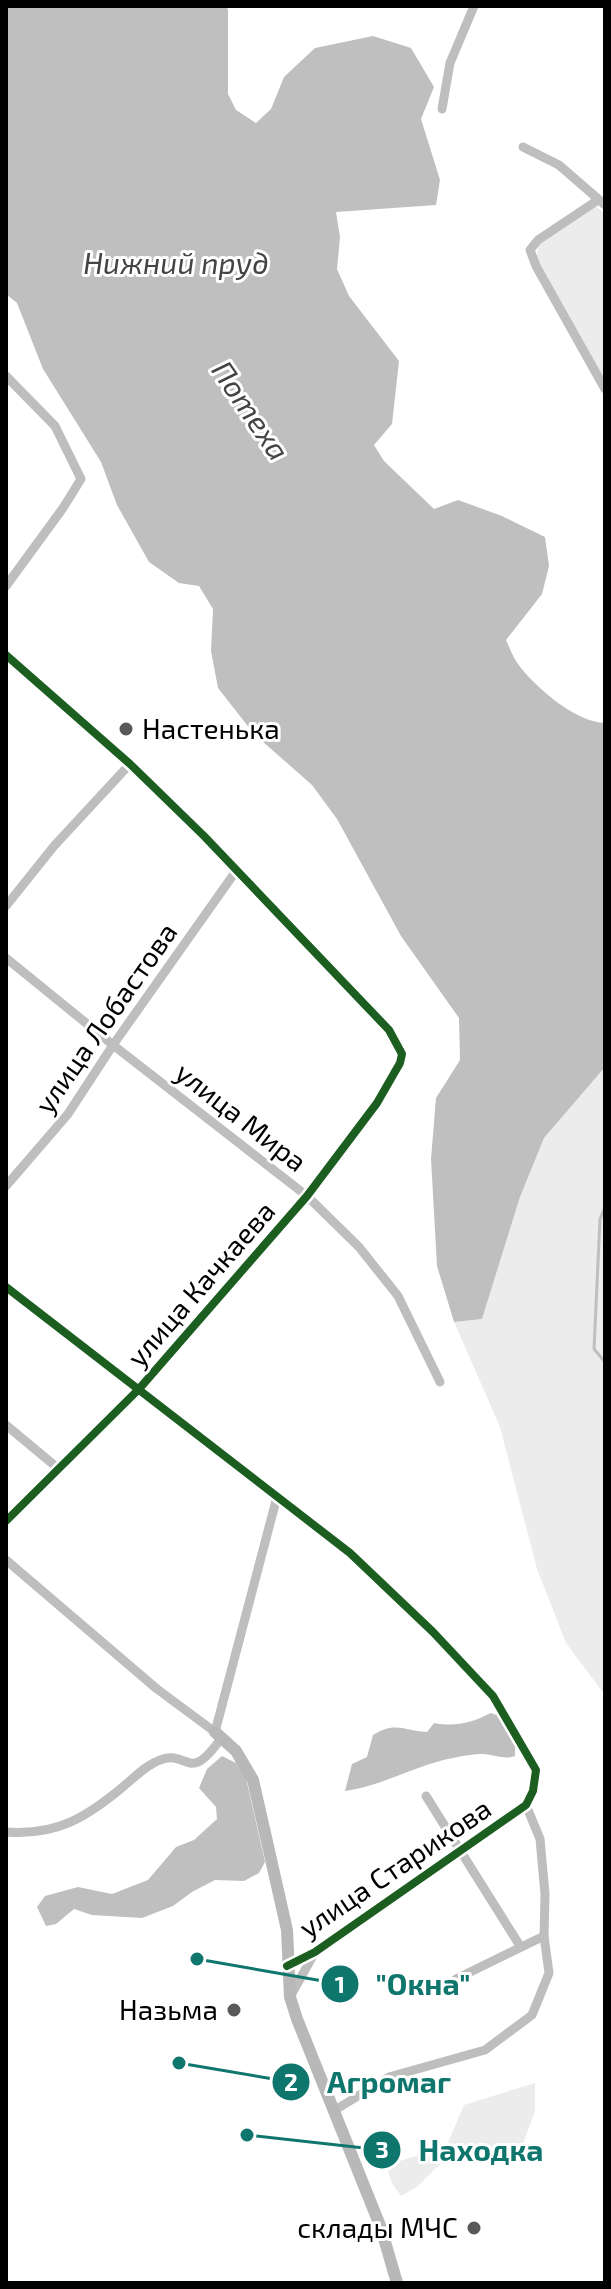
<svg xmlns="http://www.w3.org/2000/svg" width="611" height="2289" viewBox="0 0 611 2289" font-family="'Exo 2',sans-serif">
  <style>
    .green { fill: #ececec }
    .water { fill: #bfbfbf }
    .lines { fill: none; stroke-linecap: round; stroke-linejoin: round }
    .stream { stroke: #bfbfbf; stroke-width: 3 }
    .street { stroke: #bebebe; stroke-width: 9 }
    .secondary { stroke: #b8b8b8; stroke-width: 12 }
    .cycleway-casing { stroke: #fff; stroke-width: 13 }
    .cycleway { stroke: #1b5e20; stroke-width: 8 }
    .poi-dot { fill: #595959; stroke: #fff; stroke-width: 3 }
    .labels { text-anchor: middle; stroke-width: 6; stroke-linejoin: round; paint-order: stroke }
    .poi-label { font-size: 28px; fill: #000; stroke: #fff; text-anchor: end }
    .street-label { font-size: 28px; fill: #000; stroke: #fff }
    .water-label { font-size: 30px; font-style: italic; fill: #444; stroke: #fff }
    .leader { fill: none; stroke: #0f766e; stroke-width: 3 }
    .callout-dot { fill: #0f766e; stroke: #fff; stroke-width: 3 }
    .mark-label { font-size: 24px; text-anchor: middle; font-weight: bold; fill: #fff }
    .callout-label { font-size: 30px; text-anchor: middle; font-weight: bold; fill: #0f766e; stroke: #fff; stroke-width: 6; stroke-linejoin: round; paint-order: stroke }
  </style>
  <rect width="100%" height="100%" fill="#fff"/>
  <g class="green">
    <polygon points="589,207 596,207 605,213 605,381 561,310 536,257 540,242"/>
    <polygon points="605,1067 605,1695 566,1643 537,1569 500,1427 454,1322 482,1319 520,1197 544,1138"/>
    <polygon points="535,2083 535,2111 520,2152 483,2161 469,2146 442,2162 417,2187 401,2196 392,2183 386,2165 446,2147 464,2105"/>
  </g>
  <g class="water">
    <path d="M6,6H226L228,10V94L236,110L256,123L271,109L284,77L315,48L373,36L411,48L434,87L421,119L440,180L436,205L336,212L340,237L337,269L349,296L399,361L392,424L374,445L384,461L434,509L458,500L502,516L545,537L549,566L542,594L506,640C510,649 514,660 521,668C539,690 576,722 605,723V1067L544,1138L520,1197L482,1319L454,1322L437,1266L431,1159L436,1098L460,1060L459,1018L401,936L337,819L312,785L254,734L218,688L211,651L213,609L199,586L179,583L149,562L117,505L101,462L43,369L17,303L6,294Z"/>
    <path d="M491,1713L499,1716L515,1745V1756C504,1760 495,1755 484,1754C474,1754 462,1756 453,1758C415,1765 383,1786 345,1791L352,1764L367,1757L373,1735C397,1721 403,1731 427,1732L434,1723C456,1727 471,1723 491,1713Z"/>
    <polygon points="222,1756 236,1763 246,1778 265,1862 259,1873 244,1881 215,1880 192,1892 173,1906 142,1918 92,1915 74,1909 56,1924 46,1926 37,1907 45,1896 78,1887 112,1894 148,1880 176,1847 194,1840 217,1819 216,1807 199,1788 207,1769"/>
  </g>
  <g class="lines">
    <polyline class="stream" points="605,1207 600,1219 594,1349 605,1362"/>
    <g class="street">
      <polyline points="442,109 450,63 474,6"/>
      <polyline points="523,147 559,165 605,205"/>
      <polyline points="598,200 538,240 530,250 536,266 605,389"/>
      <polyline points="6,376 55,426 81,479 63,508 6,586"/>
      <polyline points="6,655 130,764 204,836 389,1030 402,1054 400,1063 377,1103 307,1196 139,1389 6,1521"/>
      <polyline points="6,906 54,846 130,764"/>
      <polyline points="6,958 113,1045 307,1196 359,1247 398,1296 440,1382"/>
      <polyline points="6,1186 68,1114 113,1045 236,871"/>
      <polyline points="6,1425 60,1470"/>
      <polyline points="6,1560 157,1689 215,1732 277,1497 350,1553 433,1632 493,1696 536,1770 533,1791 526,1805 315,1952 287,1966"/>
      <polyline points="426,1796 520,1946"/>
      <path d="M6,1832C57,1836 87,1817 124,1786C135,1777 146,1765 160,1760C189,1749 188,1786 222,1737"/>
      <polyline points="456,1979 544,1936"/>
      <polyline points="290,1997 315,1952"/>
      <polyline points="335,2110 389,2077 485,2050 532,2015 549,1973 544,1936 545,1894 540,1839 526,1805"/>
    </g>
    <g class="secondary">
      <polyline points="6,1287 277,1497"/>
      <polyline points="215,1732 236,1751 253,1780 287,1930 290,1997 297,2019 381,2228 397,2283"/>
    </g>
    <g class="cycleway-casing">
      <g id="cycleway">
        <polyline points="6,655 130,764 204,836 389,1030 402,1054 400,1063 377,1103 307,1196 139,1389 6,1521"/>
        <polyline points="6,1287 350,1553 433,1632 493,1696 536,1770 533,1791 526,1805 315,1952 287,1966"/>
      </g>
    </g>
    <use href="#cycleway" class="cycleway"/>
  </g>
  <g class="poi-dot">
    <circle cx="126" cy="729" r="8"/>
    <circle cx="234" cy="2010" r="8"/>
    <circle cx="474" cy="2228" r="8"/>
  </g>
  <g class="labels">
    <g class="poi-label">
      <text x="142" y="739" text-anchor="start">Настенька</text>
      <text x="218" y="2020">Назьма</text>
      <text x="458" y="2238">склады МЧС</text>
    </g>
    <g class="street-label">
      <text transform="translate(106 1018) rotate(-55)" y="10">улица Лобастова</text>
      <text transform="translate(241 1117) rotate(38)" y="10">улица Мира</text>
      <text transform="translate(201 1284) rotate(-49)" y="10">улица Качкаева</text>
      <text transform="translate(395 1868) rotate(-34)" y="10">улица Старикова</text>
    </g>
    <g class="water-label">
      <text x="176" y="274">Нижний пруд</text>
      <text transform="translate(250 411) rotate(56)" y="10">Потеха</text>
    </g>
  </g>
  <path class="leader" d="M197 1959L340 1984M179 2063L291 2082M247 2135L382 2150"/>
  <g class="callout-dot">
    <circle cx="197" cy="1959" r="8"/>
    <circle cx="179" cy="2063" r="8"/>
    <circle cx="247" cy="2135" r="8"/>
    <circle cx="340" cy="1984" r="20"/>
    <circle cx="291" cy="2082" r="20"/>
    <circle cx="382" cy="2150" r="20"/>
  </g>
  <g class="mark-label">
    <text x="340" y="1993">1</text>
    <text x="291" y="2091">2</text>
    <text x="382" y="2158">3</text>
  </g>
  <g class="callout-label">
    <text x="423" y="1995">"Окна"</text>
    <text x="389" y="2093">Агромаг</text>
    <text x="481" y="2161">Находка</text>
  </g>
  <rect width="611" height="2289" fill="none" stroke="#000000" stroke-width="16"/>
</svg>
